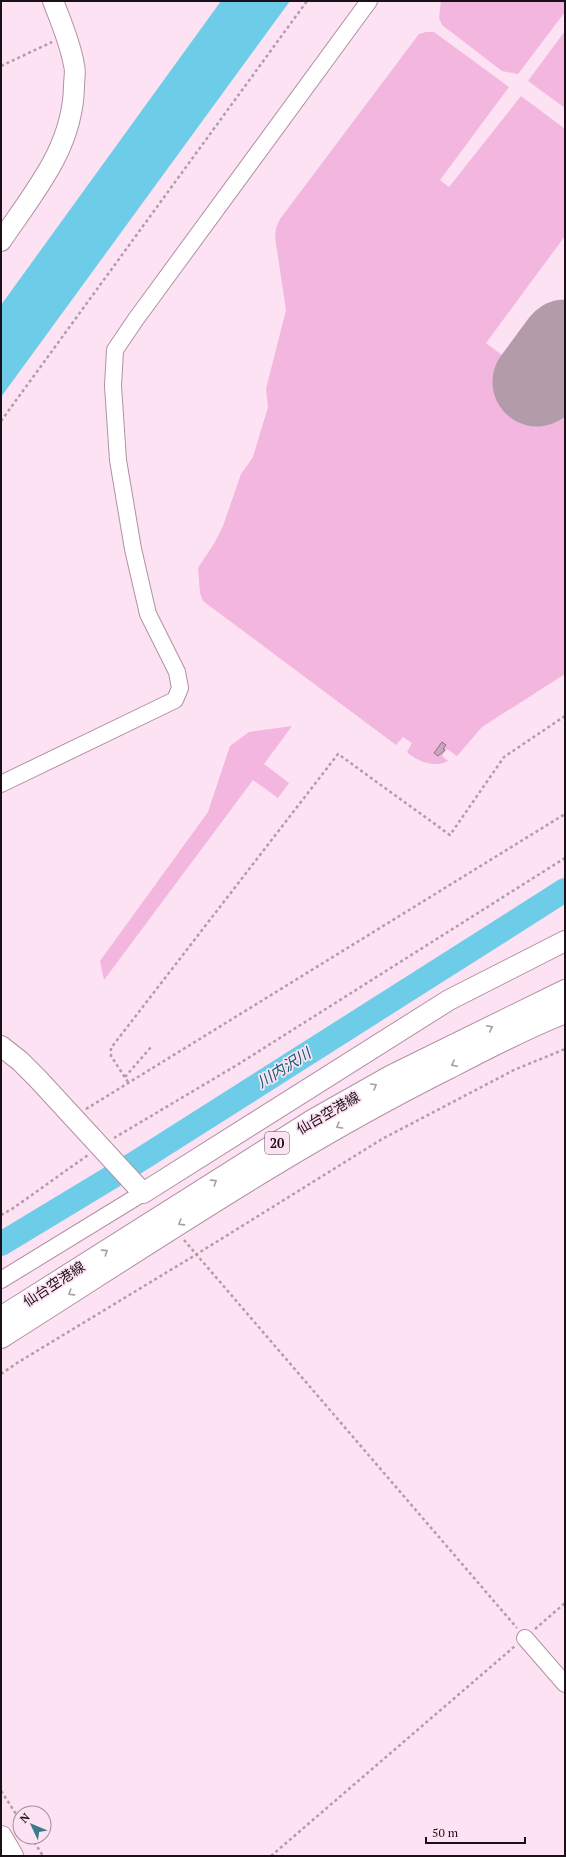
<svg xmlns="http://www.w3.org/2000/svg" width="566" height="1857" viewBox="0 0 566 1857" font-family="'PT Serif','Noto Sans JP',serif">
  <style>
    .green { fill: #f3b6de }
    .water { fill: #6dcde8 }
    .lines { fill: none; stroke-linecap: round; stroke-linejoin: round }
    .river { stroke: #6dcde8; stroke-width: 24 }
    .runway { stroke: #b29caa; stroke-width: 89 }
    .building { fill: #c7a8bc; stroke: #8e7183 }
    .minor-casing { stroke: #b091a5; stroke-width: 18 }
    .tertiary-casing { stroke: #b091a5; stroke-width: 22 }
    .primary-casing { stroke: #b091a5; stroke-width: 24 }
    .motorway-casing { stroke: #b091a5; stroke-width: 24 }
    .path { stroke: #b19ca9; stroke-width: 2.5; stroke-dasharray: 3 3; stroke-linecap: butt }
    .minor { stroke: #fff; stroke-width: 16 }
    .tertiary { stroke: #fff; stroke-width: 20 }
    .primary { stroke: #fff; stroke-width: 22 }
    .motorway { stroke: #fff; stroke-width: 22 }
    .oneway { stroke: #a49fa2 }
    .labels { text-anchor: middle; stroke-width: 3.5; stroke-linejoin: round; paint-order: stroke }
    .shield { fill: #fce2f2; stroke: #5e4f59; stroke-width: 1 }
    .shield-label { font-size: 13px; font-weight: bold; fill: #1b1017 }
    .street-label { font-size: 14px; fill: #1b1017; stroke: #fce2f2 }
    .water-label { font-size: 15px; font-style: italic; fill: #065c6e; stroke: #fce2f2 }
  </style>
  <rect width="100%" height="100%" fill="#fce2f2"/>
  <g class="green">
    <polygon points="441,1 565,1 565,12 518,74 502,71 442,25 439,18"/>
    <polygon points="565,31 565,108 528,81"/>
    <path d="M426,32H434L509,87L440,180L449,187L521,96L565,129V236L486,343L565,403V674L482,727L457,756L447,749L442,756L448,761C435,768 420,762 409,754L407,752L412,743L403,737L396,745L203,601L200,593L198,568L215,542L223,526L241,474L253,457L268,407L266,389L286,310L275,237L276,228L280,219L419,34Z"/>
    <polygon points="292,726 264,764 289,783 278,798 253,780 104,980 100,961 208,812 230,746 249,732"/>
  </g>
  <polygon class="water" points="221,1 290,1 1,397 1,305"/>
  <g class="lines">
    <polyline class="river" points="1,1244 135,1163 565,890"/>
    <polyline class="runway" points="537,382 565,344"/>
  </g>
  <polygon class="building" points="442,742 446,745 443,749 445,750 438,756 434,753"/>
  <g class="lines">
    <g class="minor-casing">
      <g id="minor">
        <polyline points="1,784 175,700 180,688 177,672 148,614 133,549 118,460 113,386 115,350 136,319 369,1"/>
        <polyline points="1,1280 143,1193"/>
        <polyline points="525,1638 565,1684"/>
      </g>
    </g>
    <g class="tertiary-casing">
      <g id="tertiary">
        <path d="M1,241C34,192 73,148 74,86C74,79 76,71 74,65C70,42 61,22 53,1"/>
        <polyline points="1,1046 20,1061 38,1079 143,1193 449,1000 565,941"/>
      </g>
    </g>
    <g class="primary-casing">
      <g id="primary">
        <polyline points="1,1318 314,1120 392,1076 565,991"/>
        <path d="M1,1337C148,1244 293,1145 450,1067C488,1047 525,1028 565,1012"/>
      </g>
    </g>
    <g class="motorway-casing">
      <polyline id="motorway" points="1,1837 12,1856"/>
    </g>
    <g class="path">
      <polyline points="1,66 52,42"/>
      <polyline points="1,421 307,1"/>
      <polyline points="125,1077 151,1047"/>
      <polyline points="128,1082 111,1056 111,1048 338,754 450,835 504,757 565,716"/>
      <polyline points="86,1109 565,814"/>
      <polyline points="114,1138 237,1065 565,858"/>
      <polyline points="1,1215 12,1209 88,1155"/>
      <polyline points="184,1240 517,1628"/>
      <polyline points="1,1374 17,1363 197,1254 382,1139 514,1070 565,1049"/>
      <polyline points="535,1629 565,1603"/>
      <polyline points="1,1791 20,1820"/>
      <polyline points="31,1837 43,1856"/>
      <polyline points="271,1856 515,1646"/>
    </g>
    <use href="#minor" class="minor"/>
    <use href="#tertiary" class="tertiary"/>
    <use href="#primary" class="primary"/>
    <use href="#motorway" class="motorway"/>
  </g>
  <defs><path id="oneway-chevron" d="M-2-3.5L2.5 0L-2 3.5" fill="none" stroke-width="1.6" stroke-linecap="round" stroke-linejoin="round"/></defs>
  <g class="oneway">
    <use href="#oneway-chevron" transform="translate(490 1028) rotate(-26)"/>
    <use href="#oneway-chevron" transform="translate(454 1064) rotate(153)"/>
    <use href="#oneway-chevron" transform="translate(374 1086) rotate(-30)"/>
    <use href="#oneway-chevron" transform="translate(339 1126) rotate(150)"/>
    <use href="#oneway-chevron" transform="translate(214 1182) rotate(-33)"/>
    <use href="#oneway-chevron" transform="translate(181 1223) rotate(148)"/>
    <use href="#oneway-chevron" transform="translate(105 1252) rotate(-33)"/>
    <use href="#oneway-chevron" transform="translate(71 1293) rotate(148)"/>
  </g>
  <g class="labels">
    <rect class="shield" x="265" y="1132" width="24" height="22" rx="3"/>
    <g class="shield-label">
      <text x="277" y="1148">20</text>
    </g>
    <g class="street-label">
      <text transform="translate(328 1113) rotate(-30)" y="5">仙台空港線</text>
      <text transform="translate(54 1284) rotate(-33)" y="5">仙台空港線</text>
    </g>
    <g class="water-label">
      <text transform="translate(284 1068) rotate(-32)" y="5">川内沢川</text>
    </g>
  </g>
  <rect width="566" height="1857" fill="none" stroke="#1b1017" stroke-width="4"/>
  <g transform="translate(32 1825) rotate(314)"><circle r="19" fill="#fce2f2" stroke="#a28e9a"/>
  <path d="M0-3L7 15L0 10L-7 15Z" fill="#397b8c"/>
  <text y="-6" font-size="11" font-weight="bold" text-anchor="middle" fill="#1b1017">N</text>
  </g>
  <path d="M426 1837v6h99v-6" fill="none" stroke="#1b1017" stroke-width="2"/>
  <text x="432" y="1837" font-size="12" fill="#1b1017" stroke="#fce2f2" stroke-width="3" paint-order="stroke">50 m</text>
</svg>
